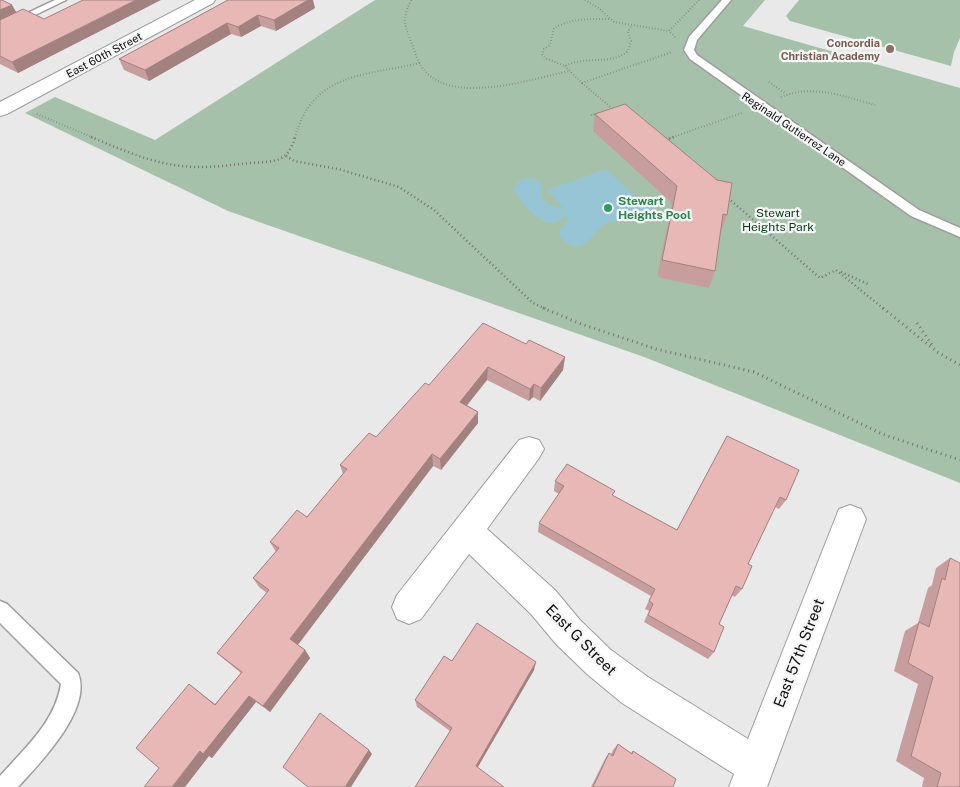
<svg xmlns="http://www.w3.org/2000/svg" width="960" height="787" viewBox="0 0 960 787" font-family="'Public Sans',sans-serif">
  <style>
    .green { fill: #a6c1aa }
    .water { fill: #96c6d5 }
    .lines { fill: none; stroke-linecap: round; stroke-linejoin: round }
    .lane-casing { stroke: #9d9d9f; stroke-width: 3 }
    .street-casing { stroke: #9d9d9f; stroke-width: 2 }
    .path-far2 { stroke: #727273; stroke-width: 2; stroke-dasharray: 0.5 2.5; stroke-linecap: butt }
    .path-far1 { stroke: #727273; stroke-width: 2.5; stroke-dasharray: 1 3; stroke-linecap: butt }
    .path { stroke: #727273; stroke-width: 3; stroke-dasharray: 1 4; stroke-linecap: butt }
    .lane { fill: #fff; fill-rule: evenodd }
    .street { fill: #fff; fill-rule: evenodd }
    .wall { fill: #c79e9d }
    .shaded-wall { fill: #a2817f }
    .building { fill: #e7b8b6; stroke: #a2817f }
    .education-dot { fill: #8d6e63; stroke: #f6f6f7; stroke-width: 2 }
    .leisure-dot { fill: #2e9e5b; stroke: #f6f6f7; stroke-width: 2 }
    .labels { text-anchor: middle; stroke-width: 4.5; stroke-linejoin: round; paint-order: stroke }
    .far-education-label { font-size: 11px; font-weight: bold; fill: #785e54; stroke: #f6f6f7; text-anchor: end }
    .far-street-label { font-size: 11px; fill: #0d0d0d; stroke: #f6f6f7 }
    .leisure-label { font-size: 12px; font-weight: bold; fill: #27864d; stroke: #f6f6f7; text-anchor: start }
    .park-label { font-size: 12px; fill: #013b17; stroke: #f6f6f7 }
    .near-street-label { font-size: 15px; fill: #0d0d0d; stroke: #f6f6f7 }
  </style>
  <rect width="100%" height="100%" fill="#e9e9ea"/>
  <g class="green">
    <polygon points="375,0 765,0 743,26 960,88 960,483 644,357 228,211 25,113 55,97 155,140"/>
    <polygon points="799,0 960,0 960,38 954,52 951,66 790,21 786,16"/>
  </g>
  <path class="water" d="M606,169L636,197L653,209C633,229 629,215 607,223C592,229 588,255 567,243C562,240 559,236 559,230L568,221V216H564L556,223C539,226 522,203 514,190C518,179 525,177 536,179L541,184V198L550,205L565,210L547,190Z"/>
  <g class="lines">
    <g class="lane-casing">
      <g id="lane">
        <polygon points="55,0 66,0 0,32 0,26"/>
        <polygon points="722,0 731,0 697,40 694,50 697,55 919,210 960,228 960,237 911,216 690,59 684,50 689,37"/>
        <path d="M0,601L7,604L78,673C93,709 40,763 18,787H0V776C25,748 55,722 61,684L0,623Z"/>
      </g>
    </g>
    <g class="street-casing">
      <g id="street">
        <polygon points="195,0 215,0 213,3 7,114 0,116 0,102"/>
        <polygon points="529,437 539,440 544,449 539,458 487,529 555,590 580,620 611,650 648,677 748,739 839,509 850,505 861,509 866,519 767,787 729,787 734,774 622,703 587,674 556,644 531,614 469,554 421,619 409,624 397,619 392,607 397,595 519,440"/>
      </g>
    </g>
    <g class="path-far2">
      <path d="M411,0C401,21 405,26 413,47C416,55 419,65 425,71C454,105 532,79 569,71"/>
      <polyline points="585,0 600,9 614,22 669,31"/>
      <path d="M609,19C589,19 572,18 554,28L550,45L544,49L542,54L545,58L565,66C585,55 611,66 628,51L631,41L628,32L631,26"/>
      <polyline points="675,37 669,31 699,0"/>
      <polyline points="565,66 582,83 672,52"/>
      <polyline points="769,82 786,94"/>
      <polyline points="582,83 614,110"/>
      <path d="M781,97C813,84 843,96 875,105"/>
      <polyline points="37,114 94,138"/>
      <polyline points="591,115 601,113"/>
      <path d="M295,138C312,72 365,76 420,63"/>
      <polyline points="670,138 742,113"/>
    </g>
    <g class="path-far1">
      <path d="M91,137C120,149 151,163 182,166C205,169 228,165 251,163C275,161 288,163 295,137"/>
      <polyline points="665,140 674,137"/>
      <polyline points="286,156 294,161 338,169 399,187 434,210 533,303 546,309"/>
      <polyline points="728,198 820,278 836,270 884,309"/>
      <polyline points="841,272 868,284"/>
    </g>
    <g class="path">
      <polyline points="543,308 581,324 656,349 754,372 882,434 960,460"/>
      <polyline points="883,308 937,352 960,365"/>
      <polyline points="917,323 934,348"/>
    </g>
    <use href="#lane" class="lane"/>
    <use href="#street" class="street"/>
  </g>
  <g class="wall">
    <polygon points="0,0 16,12 83,39 18,73 0,64"/>
    <polygon points="228,0 315,8 276,31 261,26 241,37 231,34 149,81 124,70 119,59"/>
    <polygon points="595,114 727,215 721,232 720,232 715,271 709,288 657,277 672,203 593,131"/>
    <polygon points="526,344 565,357 563,370 540,401 533,397 529,401 487,380 467,405 478,412 478,423 441,470 433,466 298,645 305,650 310,658 270,712 256,702 212,758 209,756 159,768 189,684 215,704 241,673 225,660 217,653 267,593 259,587 253,578 276,552 270,542 307,517 343,474 340,465 376,437 429,385"/>
    <polygon points="727,436 786,500 779,509 775,507 748,564 742,589 735,597 732,595 719,624 714,652 708,659 644,622 649,611 645,609 651,596 538,532 539,523 559,494 554,491 555,481 613,496 677,530"/>
    <polygon points="950,558 960,787 922,787 924,778 896,761 918,684 894,671 905,631 918,623 928,588 932,585 936,568"/>
    <polygon points="452,661 534,670 478,767 415,787 450,731 417,707 415,700"/>
    <polygon points="618,744 631,753 633,751 673,787 591,787 605,759 609,753 611,754 613,750"/>
  </g>
  <g class="shaded-wall">
    <polygon points="136,0 161,0 18,73 12,62"/>
    <polygon points="308,0 313,0 315,8 276,31 274,20"/>
    <polygon points="12,5 18,15 0,24 0,10"/>
    <polygon points="258,15 261,26 241,37 238,27"/>
    <polygon points="227,23 231,34 149,81 145,70"/>
    <polygon points="565,357 563,370 540,401 541,388"/>
    <polygon points="488,367 487,380 460,414 460,402"/>
    <polygon points="534,384 533,397 529,401 530,389"/>
    <polygon points="478,412 478,423 441,470 440,459"/>
    <polygon points="432,454 433,466 296,647 290,639"/>
    <polygon points="305,650 310,658 270,712 263,706"/>
    <polygon points="536,662 534,670 476,770 476,766"/>
    <polygon points="249,696 256,702 212,758 209,756 185,787 172,787 200,751"/>
    <polygon points="369,750 372,754 351,787 345,787"/>
  </g>
  <g class="building">
    <polygon points="0,0 2,0 12,5 0,10"/>
    <polygon points="83,0 136,0 12,62 0,56 0,20 23,9 44,19"/>
    <polygon points="228,0 308,0 274,20 258,15 238,27 227,23 145,70 119,59"/>
    <polygon points="625,104 717,180 732,183 727,215 723,214 715,271 662,260 677,186 595,114"/>
    <polygon points="483,323 526,344 529,340 565,357 541,388 534,384 530,389 488,367 460,402 478,412 440,459 432,454 290,639 305,650 263,706 249,696 203,754 200,751 172,787 144,787 159,768 136,748 189,684 215,705 242,672 217,653 269,590 253,578 279,548 270,542 297,510 307,517 347,469 340,465 369,433 376,437 425,383 429,385"/>
    <polygon points="727,436 799,470 786,500 780,497 748,564 752,566 742,589 736,586 719,624 724,627 714,652 648,615 653,604 649,601 655,589 539,523 564,486 555,481 567,464 615,491 612,495 677,530"/>
    <polygon points="950,558 960,563 960,787 937,787 941,773 911,756 933,677 908,663 919,622 929,627 942,578 945,580"/>
    <polygon points="477,623 536,662 476,766 504,787 415,787 452,728 415,700 444,656 452,661"/>
    <polygon points="320,713 369,750 345,787 308,787 283,767"/>
    <polygon points="618,744 632,754 633,751 676,779 673,787 593,787 609,753 613,756"/>
  </g>
  <circle class="education-dot" cx="890" cy="49" r="5"/>
  <circle class="leisure-dot" cx="608" cy="208" r="5"/>
  <g class="labels">
    <g class="far-education-label">
      <text x="880" y="47">Concordia<tspan x="880" dy="13">Christian Academy</tspan></text>
    </g>
    <g class="far-street-label">
      <text transform="translate(104 55) rotate(-28)" y="4">East 60th Street</text>
      <text transform="translate(794 129) rotate(34)" y="4">Reginald Gutierrez Lane</text>
    </g>
    <g class="leisure-label">
      <text x="618" y="205">Stewart<tspan x="618" dy="14">Heights Pool</tspan></text>
    </g>
    <g class="park-label">
      <text x="778" y="217">Stewart<tspan x="778" dy="14">Heights Park</tspan></text>
    </g>
    <g class="near-street-label">
      <text transform="translate(581 640) rotate(45)" y="5">East G Street</text>
      <text transform="translate(799 653) rotate(-69)" y="5">East 57th Street</text>
    </g>
  </g>
</svg>
